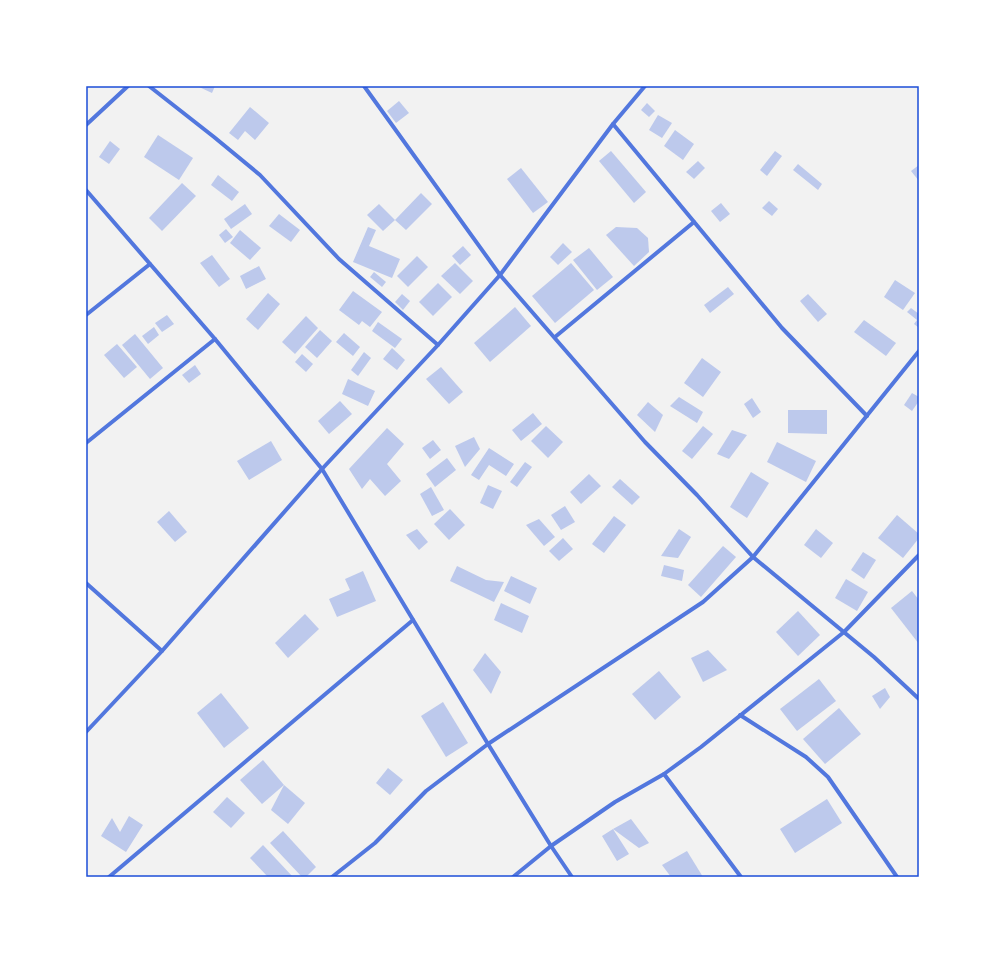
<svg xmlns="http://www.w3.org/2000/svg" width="1005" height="963" viewBox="0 0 1005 963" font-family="Lato,sans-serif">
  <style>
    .building { fill: #bdc9ec }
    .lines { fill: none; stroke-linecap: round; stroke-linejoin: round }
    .minor { stroke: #5277de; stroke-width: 4 }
    .neatline { fill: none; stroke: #1d4ed8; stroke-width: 1.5 }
  </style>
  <rect width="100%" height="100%" fill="#f2f2f2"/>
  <g class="building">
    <polygon points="197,86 215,86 212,93"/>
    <polygon points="399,101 409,113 396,123 387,111"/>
    <polygon points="647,103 655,111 649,117 641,110"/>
    <polygon points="250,107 269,123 255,140 245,131 238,140 229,133"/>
    <polygon points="658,115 672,123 662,138 649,130"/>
    <polygon points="675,130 694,144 683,160 664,146"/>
    <polygon points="158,135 193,158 179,180 144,157"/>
    <polygon points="110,141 120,149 109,164 99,157"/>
    <polygon points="611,151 646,192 634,203 599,161"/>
    <polygon points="775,151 782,156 767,176 760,170"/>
    <polygon points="698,161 705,168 694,179 686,172"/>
    <polygon points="798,164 822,184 818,190 793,170"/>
    <polygon points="919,165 919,181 911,171"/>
    <polygon points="521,168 548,202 533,213 507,179"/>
    <polygon points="218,175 239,192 232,201 211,185"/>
    <polygon points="182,183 196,196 162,231 149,218"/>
    <polygon points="421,193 432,204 406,230 395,220"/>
    <polygon points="769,201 778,209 772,216 762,208"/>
    <polygon points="721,203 730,214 720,222 711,211"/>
    <polygon points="245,204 252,214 231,229 224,219"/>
    <polygon points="379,204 395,220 383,231 367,215"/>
    <polygon points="279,214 300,230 291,242 269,226"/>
    <polygon points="368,227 376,230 369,246 400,259 392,278 353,262"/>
    <polygon points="616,227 637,228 648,238 649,252 634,266 606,235"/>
    <polygon points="226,229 233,237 225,243 219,235"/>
    <polygon points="240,230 261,248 250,260 230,243"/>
    <polygon points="563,243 572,252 558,265 550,257"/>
    <polygon points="463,246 471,255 460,265 452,256"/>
    <polygon points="589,248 613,277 597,290 573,260"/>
    <polygon points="212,255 230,279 219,287 200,263"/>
    <polygon points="417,256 428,267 408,287 397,276"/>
    <polygon points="455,263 473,281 460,294 441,276"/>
    <polygon points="571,263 594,290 555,323 532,296"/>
    <polygon points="259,266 266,279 246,289 240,276"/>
    <polygon points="374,272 386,282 382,287 370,277"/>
    <polygon points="895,280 915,293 903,310 884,297"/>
    <polygon points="438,283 452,297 433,316 419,302"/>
    <polygon points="728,287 734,294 710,313 704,305"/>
    <polygon points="353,291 382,312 370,327 362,321 359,325 339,310"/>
    <polygon points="268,293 280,304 258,330 246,319"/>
    <polygon points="402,294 410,301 403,310 395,302"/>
    <polygon points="808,294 827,314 818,322 800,301"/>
    <polygon points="515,307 531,326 490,362 474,343"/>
    <polygon points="911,308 919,314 919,328 914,324 917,320 907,312"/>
    <polygon points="167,315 174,324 162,332 155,323"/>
    <polygon points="306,316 318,328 295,354 282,342"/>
    <polygon points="864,320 896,343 886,356 854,332"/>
    <polygon points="378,322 402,339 395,348 372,331"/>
    <polygon points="154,327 159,335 148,344 142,336"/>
    <polygon points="320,330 332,341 317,358 305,347"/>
    <polygon points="344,333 360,347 353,356 336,342"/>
    <polygon points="135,334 163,368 150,379 122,345"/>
    <polygon points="117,344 137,367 124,378 104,355"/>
    <polygon points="392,348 405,360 397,370 383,359"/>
    <polygon points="364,352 371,358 358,376 351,370"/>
    <polygon points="302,354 313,364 306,372 295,362"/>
    <polygon points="702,358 721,372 703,397 684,383"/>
    <polygon points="195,365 201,374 189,383 182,375"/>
    <polygon points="441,367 463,392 449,404 426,379"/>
    <polygon points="348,379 375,391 368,406 342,394"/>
    <polygon points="912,393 919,397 919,401 912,411 904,405"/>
    <polygon points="679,397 703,412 697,423 670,406"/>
    <polygon points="752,398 761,412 753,418 744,404"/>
    <polygon points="340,401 352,414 329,434 318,421"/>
    <polygon points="648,402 663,415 655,432 637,415"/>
    <polygon points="788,410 827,410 827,434 788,433"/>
    <polygon points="533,413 542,424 521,441 512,430"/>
    <polygon points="546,426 563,442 548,458 531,441"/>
    <polygon points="703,426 713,434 692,459 682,451"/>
    <polygon points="387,428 404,444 387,464 401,481 385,496 370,479 362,489 349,469"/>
    <polygon points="732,430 747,435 729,459 717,454"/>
    <polygon points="474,437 480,449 465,467 455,446"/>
    <polygon points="433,440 441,450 430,459 422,448"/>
    <polygon points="271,441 282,460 249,480 237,461"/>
    <polygon points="777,442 816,461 806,482 767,462"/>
    <polygon points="489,448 514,464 506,476 489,465 479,480 471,475"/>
    <polygon points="447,458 456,470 435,487 426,474"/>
    <polygon points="525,462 532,467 517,487 510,482"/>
    <polygon points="751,472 769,483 747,518 730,507"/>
    <polygon points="589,474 601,486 581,504 570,492"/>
    <polygon points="620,479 640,497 632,505 612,487"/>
    <polygon points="488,485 502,491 493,509 480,503"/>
    <polygon points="431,487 444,510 432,516 420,494"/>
    <polygon points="565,506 575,522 561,530 551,515"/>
    <polygon points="450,509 465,525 449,540 434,524"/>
    <polygon points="169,511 187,532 175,542 157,522"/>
    <polygon points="897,515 919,534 919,538 903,558 878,538"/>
    <polygon points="614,516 626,525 604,553 592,544"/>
    <polygon points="539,519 555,537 544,546 526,525"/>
    <polygon points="417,529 428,542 419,550 406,535"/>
    <polygon points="679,529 691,537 678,558 661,556"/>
    <polygon points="816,529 833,543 821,558 804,545"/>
    <polygon points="563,538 573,549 559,561 549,551"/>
    <polygon points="723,546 736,557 701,597 688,585"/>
    <polygon points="863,552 876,560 864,579 851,570"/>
    <polygon points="664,565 684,570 682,581 661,576"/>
    <polygon points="457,566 486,580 504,582 494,602 450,581"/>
    <polygon points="363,571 376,601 337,617 329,599 350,590 345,579"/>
    <polygon points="511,576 537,588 530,604 504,591"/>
    <polygon points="846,579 868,592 857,611 835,598"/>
    <polygon points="912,591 919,600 919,644 891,608"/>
    <polygon points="501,603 529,616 522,633 494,620"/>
    <polygon points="798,611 820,635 798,656 776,632"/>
    <polygon points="305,614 319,629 288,658 275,643"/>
    <polygon points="708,650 727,670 703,682 691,658"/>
    <polygon points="485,653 501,672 491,694 473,670"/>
    <polygon points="659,671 681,697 655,720 632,694"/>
    <polygon points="819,679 836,701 797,731 780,709"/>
    <polygon points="885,688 890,697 880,709 872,696"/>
    <polygon points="221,693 249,728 224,748 197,713"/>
    <polygon points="443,702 468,743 446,757 421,716"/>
    <polygon points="839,708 861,734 825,764 803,739"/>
    <polygon points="263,760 284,785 262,804 240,780"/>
    <polygon points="388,768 403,780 390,795 376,783"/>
    <polygon points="284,785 305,803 288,824 271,810"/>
    <polygon points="227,797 245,813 231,828 213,812"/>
    <polygon points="827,799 842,823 795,853 780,829"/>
    <polygon points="129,816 143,825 126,852 101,836 112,818 120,832"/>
    <polygon points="631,819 649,843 639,848 613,829 629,854 617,861 602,836 613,829"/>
    <polygon points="283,831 316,867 306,877 302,877 270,843"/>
    <polygon points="263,845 293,877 268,877 250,858"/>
    <polygon points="687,851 703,877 671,877 662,865"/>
  </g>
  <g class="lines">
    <g class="minor">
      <polyline points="149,86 214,137 260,175 339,259 438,345"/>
      <polyline points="364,86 500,275 645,442 697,495 753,557 874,657 919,699"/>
      <polyline points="613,124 782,328 867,416"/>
      <polyline points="86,125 128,86"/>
      <polyline points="86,190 215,339 322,469 488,744 551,846 572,877"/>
      <polyline points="86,315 150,264"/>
      <polyline points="555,337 694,222"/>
      <polyline points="86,443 215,339"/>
      <polyline points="86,583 162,651"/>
      <polyline points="740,715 806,757 828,777 897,877"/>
      <polyline points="86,732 162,651 322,469 438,345 500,275 613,124 645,86"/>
      <polyline points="664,774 741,877"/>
      <polyline points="109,877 413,620"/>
      <polyline points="332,877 375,843 426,791 488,744 703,602 753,557 919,351"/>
      <polyline points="513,877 551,846 615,802 664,774 701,747 844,632 919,555"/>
    </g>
  </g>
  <rect width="1005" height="963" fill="none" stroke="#ffffff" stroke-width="174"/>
  <rect x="87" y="87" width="831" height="789" class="neatline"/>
</svg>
